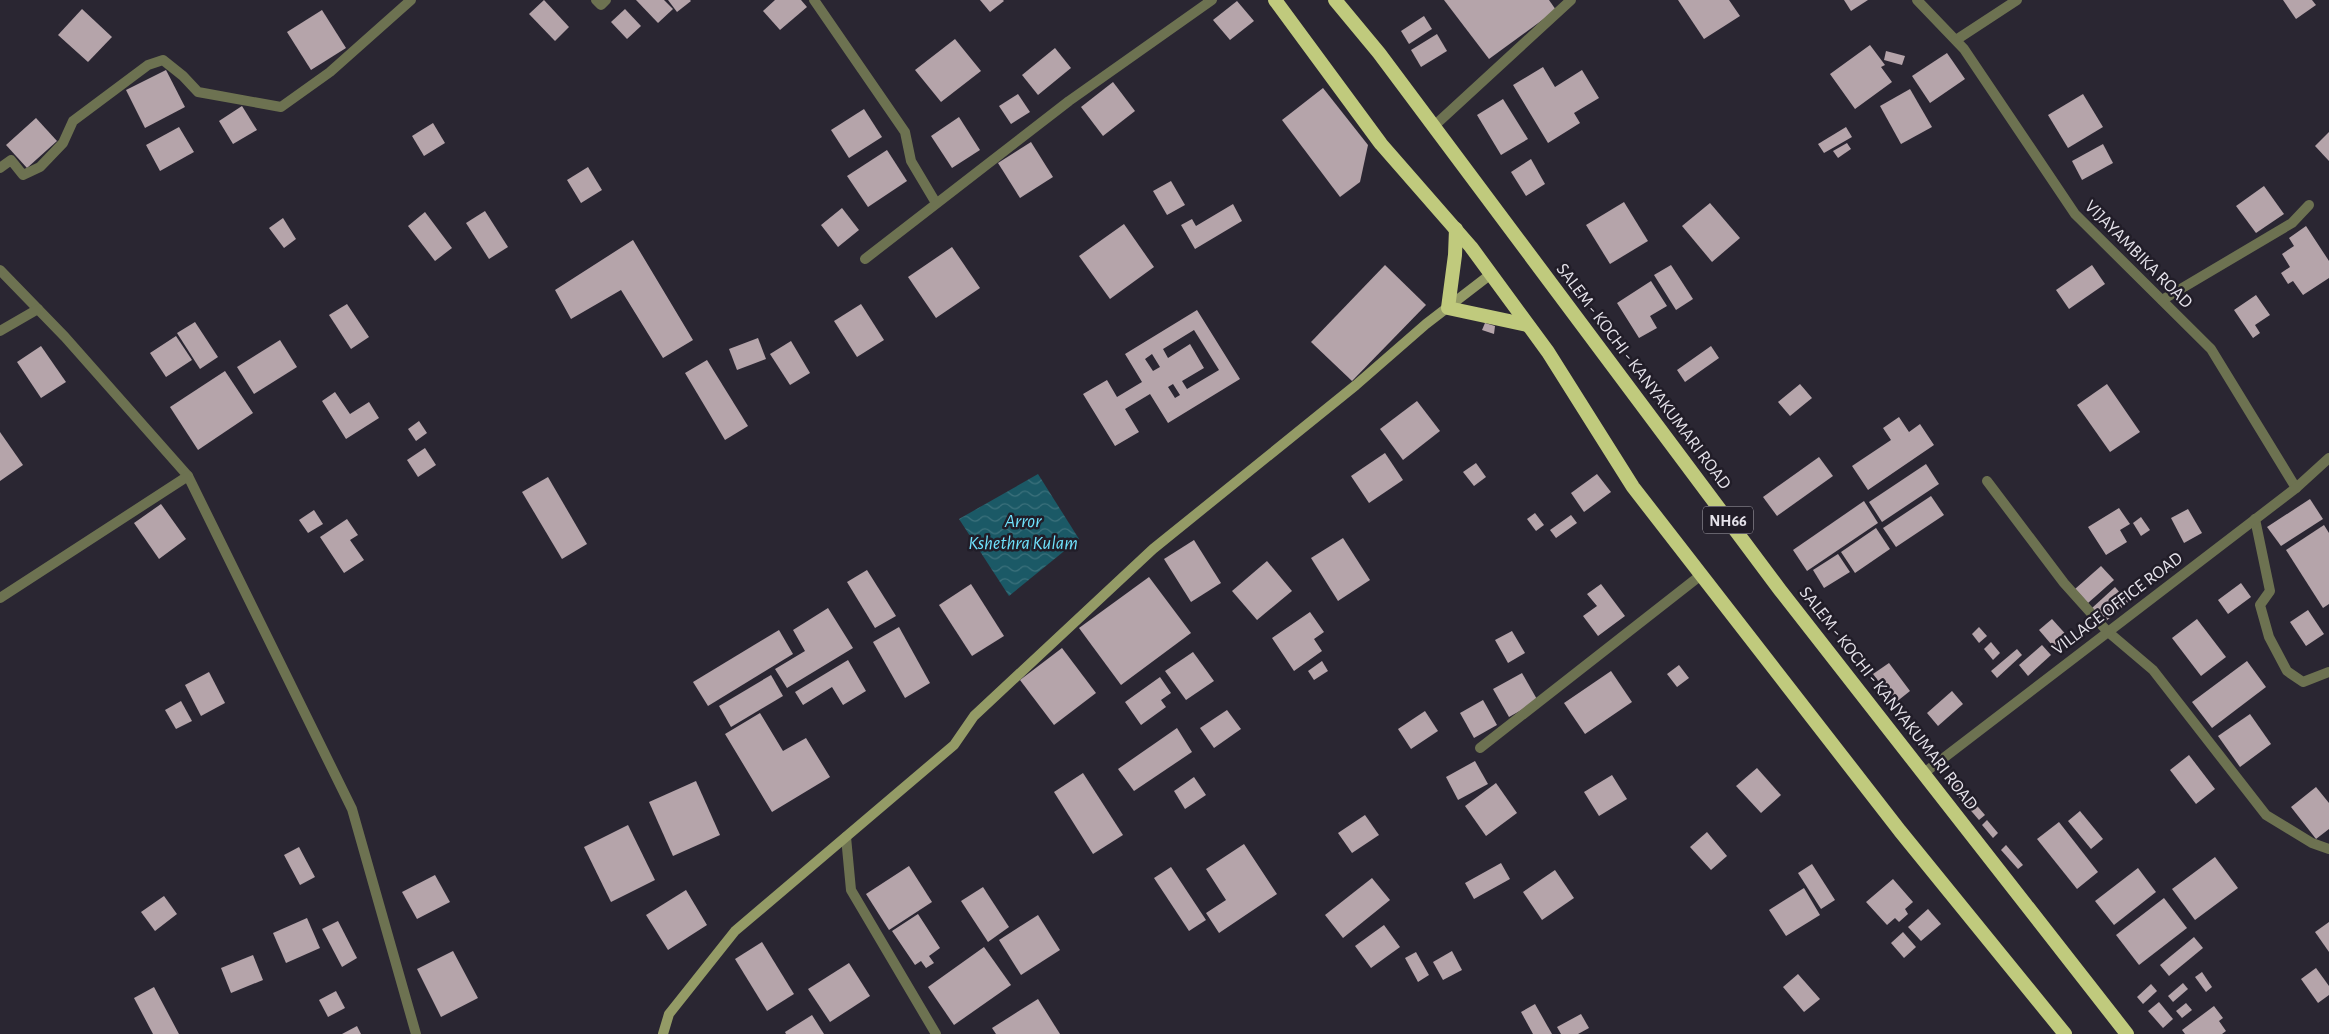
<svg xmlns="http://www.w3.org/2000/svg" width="2329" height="1034" viewBox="0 0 2329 1034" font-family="'Alegreya Sans',sans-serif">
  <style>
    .water { fill: url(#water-waves) }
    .building { fill: #b5a4aa; fill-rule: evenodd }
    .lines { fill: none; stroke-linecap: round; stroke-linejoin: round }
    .minor { stroke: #6d7251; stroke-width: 10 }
    .secondary { stroke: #949b66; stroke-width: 10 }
    .trunk { stroke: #c0ca7d; stroke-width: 14 }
    .labels { text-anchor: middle; stroke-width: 5; stroke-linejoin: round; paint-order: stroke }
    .shield { fill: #211d28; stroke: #aba8b0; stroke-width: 1 }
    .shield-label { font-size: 16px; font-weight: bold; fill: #e6e3eb }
    .street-label { font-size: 18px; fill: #e6e3eb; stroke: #211d28 }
    .water-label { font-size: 19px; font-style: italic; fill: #6fe2fd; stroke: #211d28 }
  </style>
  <defs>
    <pattern id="water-waves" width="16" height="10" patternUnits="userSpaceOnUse" patternTransform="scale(1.25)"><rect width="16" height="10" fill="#1b5966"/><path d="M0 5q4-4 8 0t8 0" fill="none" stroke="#3c717c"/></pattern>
  </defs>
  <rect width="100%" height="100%" fill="#2a2632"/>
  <polygon class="water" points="1038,474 1079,539 1009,596 959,519"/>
  <g class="building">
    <polygon points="544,0 569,27 555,41 529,14"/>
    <polygon points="636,0 664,0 673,9 658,23"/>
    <polygon points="668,0 690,0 691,1 677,12"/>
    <polygon points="775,0 801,0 807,7 780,30 763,11"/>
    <polygon points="980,0 1003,0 1004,1 990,12"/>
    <polygon points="1444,0 1549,0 1556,10 1489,59"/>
    <polygon points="1678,0 1729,0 1740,16 1704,39"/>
    <polygon points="1844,0 1868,0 1851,11"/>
    <polygon points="2283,0 2312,0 2316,5 2296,19"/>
    <polygon points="1237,1 1254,21 1230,40 1213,20"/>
    <polygon points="82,9 112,37 88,62 58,35"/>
    <polygon points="625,9 641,26 627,39 611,22"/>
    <polygon points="322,10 346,48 311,70 287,32"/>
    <polygon points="1424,16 1432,29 1409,44 1401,31"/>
    <polygon points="1437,34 1447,51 1421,67 1411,50"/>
    <polygon points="955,39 981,71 941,102 915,70"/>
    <polygon points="1870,45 1885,65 1881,67 1892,82 1855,109 1830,74"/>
    <polygon points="1055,48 1071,68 1038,95 1022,75"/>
    <polygon points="1886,51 1905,56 1902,65 1884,60"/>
    <polygon points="1947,53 1965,79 1930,103 1912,76"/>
    <polygon points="1543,67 1555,87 1582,70 1599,98 1574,113 1580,123 1548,143 1513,85"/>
    <polygon points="166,70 185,107 145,128 126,90"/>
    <polygon points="1113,82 1135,111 1103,136 1081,107"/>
    <polygon points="1323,88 1368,145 1360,182 1340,197 1282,120"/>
    <polygon points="1910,89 1932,127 1901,144 1880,106"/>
    <polygon points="1018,94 1030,112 1011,124 999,106"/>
    <polygon points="2083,94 2103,127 2068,148 2048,115"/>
    <polygon points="1503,99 1528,139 1501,155 1477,115"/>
    <polygon points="242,106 257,130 233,144 219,121"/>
    <polygon points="864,109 882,137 849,158 831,130"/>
    <polygon points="959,117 980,150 952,168 931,136"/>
    <polygon points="36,118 57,141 27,168 6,145"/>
    <polygon points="433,123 445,143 424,156 412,136"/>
    <polygon points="179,127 194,152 160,171 146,145"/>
    <polygon points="1846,127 1852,137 1824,153 1818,144"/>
    <polygon points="2329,132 2329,161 2315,146"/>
    <polygon points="1031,142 1053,177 1020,198 998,163"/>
    <polygon points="1847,143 1851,149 1838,158 1833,151"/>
    <polygon points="2103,144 2113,163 2082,180 2072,161"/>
    <polygon points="887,150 907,181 868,207 847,176"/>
    <polygon points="1531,159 1545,184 1526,196 1511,172"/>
    <polygon points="588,167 602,190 581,203 567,180"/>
    <polygon points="1171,181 1185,205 1167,215 1153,191"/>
    <polygon points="2264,186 2284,214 2256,233 2236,206"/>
    <polygon points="1624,202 1648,241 1610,264 1586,225"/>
    <polygon points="1710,203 1740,238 1712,262 1682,226"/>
    <polygon points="1233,204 1242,221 1195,249 1181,225 1192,219 1196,226"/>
    <polygon points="842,208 859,230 838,247 821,225"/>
    <polygon points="485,211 508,247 489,259 466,223"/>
    <polygon points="425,212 452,248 435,261 408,226"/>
    <polygon points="283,218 296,239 284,248 269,228"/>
    <polygon points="1124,224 1154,267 1110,299 1079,256"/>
    <polygon points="2306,226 2329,261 2329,278 2303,295 2293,281 2288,284 2281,273 2290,267 2282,254 2294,246 2289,238"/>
    <polygon points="633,240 693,340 663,358 621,290 571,319 555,290"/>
    <polygon points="952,247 980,288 936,318 908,277"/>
    <polygon points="1385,265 1426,305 1352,381 1311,342"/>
    <polygon points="1671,265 1693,299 1676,310 1654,275"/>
    <polygon points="2092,265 2105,284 2069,309 2056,290"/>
    <polygon points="1651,281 1667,306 1650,316 1657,328 1639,338 1617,303"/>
    <polygon points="2256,295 2270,315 2255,325 2260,333 2253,338 2234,310"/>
    <polygon points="347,304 369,337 351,349 329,315"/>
    <polygon points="861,304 884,340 857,357 834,321"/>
    <path d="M1197,310L1240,379L1168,423L1150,394L1125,409L1139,432L1115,446L1083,394L1107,380L1117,397L1142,382L1125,354ZM1194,330L1219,370L1187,389L1182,381L1204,368L1190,344L1168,358L1163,349ZM1152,354L1160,367L1153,371L1145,359ZM1173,384L1180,395L1175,398L1168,387Z"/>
    <polygon points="195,322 218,357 200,369 177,333"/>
    <polygon points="1485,323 1495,326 1494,334 1482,330"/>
    <polygon points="176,336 192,360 166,377 150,353"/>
    <polygon points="758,338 766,359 737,370 729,349"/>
    <polygon points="280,340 297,367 254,394 237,367"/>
    <polygon points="791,341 810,373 790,385 770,354"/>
    <polygon points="41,346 66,382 41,398 17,362"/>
    <polygon points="1711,346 1719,358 1685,382 1677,370"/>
    <polygon points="707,360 748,426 725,440 685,373"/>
    <polygon points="225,371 253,413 198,450 170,407"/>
    <polygon points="1800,384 1812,398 1790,416 1778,402"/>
    <polygon points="2107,384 2140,432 2110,452 2077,405"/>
    <polygon points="335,392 350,414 369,402 379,418 346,439 322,401"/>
    <polygon points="1417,401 1440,431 1403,460 1380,429"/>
    <polygon points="1899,417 1909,432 1920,424 1934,445 1868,490 1852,466 1891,440 1883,428"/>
    <polygon points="419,421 427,433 416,441 408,429"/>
    <polygon points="0,432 23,465 0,481"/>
    <polygon points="425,448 436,465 418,477 407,460"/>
    <polygon points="1385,453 1403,480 1369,503 1351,476"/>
    <polygon points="1819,457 1833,476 1777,516 1763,497"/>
    <polygon points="1476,463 1486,477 1474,486 1463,472"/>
    <polygon points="1926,464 1939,484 1882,522 1869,502"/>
    <polygon points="1597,474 1611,492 1584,512 1571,493"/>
    <polygon points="548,477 587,544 562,559 522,492"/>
    <polygon points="1931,496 1944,515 1896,547 1883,528"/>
    <polygon points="2310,499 2323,519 2281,546 2267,527"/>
    <polygon points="1864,501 1878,523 1807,571 1793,550"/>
    <polygon points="161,504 186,539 159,559 134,523"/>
    <polygon points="2119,508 2130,524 2120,530 2127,542 2106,555 2088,527"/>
    <polygon points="2188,509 2202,533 2184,543 2171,518"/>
    <polygon points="314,510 323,524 308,533 299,520"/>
    <polygon points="1535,513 1544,525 1536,531 1527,519"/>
    <polygon points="1571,515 1577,523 1556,538 1550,530"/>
    <polygon points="2141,517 2150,530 2141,536 2133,523"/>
    <polygon points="347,519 358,535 350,540 364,560 344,573 320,537"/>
    <polygon points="2324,525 2329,533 2329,604 2323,608 2286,550"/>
    <polygon points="1876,528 1890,549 1855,573 1841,552"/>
    <polygon points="1343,538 1370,580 1338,601 1311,558"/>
    <polygon points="1194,540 1221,583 1191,602 1164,559"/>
    <polygon points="1838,554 1850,572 1824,588 1813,570"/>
    <polygon points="1267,561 1292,591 1257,620 1232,591"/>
    <polygon points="2101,566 2114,580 2088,603 2075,589"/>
    <polygon points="867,570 896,616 875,628 847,582"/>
    <polygon points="1149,577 1191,633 1121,685 1079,628"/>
    <polygon points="2241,583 2251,597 2228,614 2218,600"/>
    <polygon points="971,584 1004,636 972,656 939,605"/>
    <polygon points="1601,584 1625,616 1598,636 1583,616 1597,606 1587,594"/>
    <polygon points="2115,587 2128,602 2105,622 2092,608"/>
    <polygon points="828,608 853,648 787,688 775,669 805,651 793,630"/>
    <polygon points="2308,610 2324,634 2306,646 2290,622"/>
    <polygon points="1310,612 1324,632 1314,639 1322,651 1294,671 1272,638"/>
    <polygon points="2052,619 2070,639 2057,651 2039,630"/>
    <polygon points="2197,619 2226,657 2201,676 2172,638"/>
    <polygon points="899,627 930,683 905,698 873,642"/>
    <polygon points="1979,627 1987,636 1979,643 1972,634"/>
    <polygon points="779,630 793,654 708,706 693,682"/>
    <polygon points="1512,631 1525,653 1508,663 1495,640"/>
    <polygon points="1991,642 2000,653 1993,660 1984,649"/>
    <polygon points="2042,645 2051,655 2028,676 2019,665"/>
    <polygon points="1062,648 1096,693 1054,725 1020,680"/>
    <polygon points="2017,649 2022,655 1997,678 1991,671"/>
    <polygon points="1193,652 1214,681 1186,700 1165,671"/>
    <polygon points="848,660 866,691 843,705 832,687 803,705 795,692"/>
    <polygon points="1322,661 1328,671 1314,680 1308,671"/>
    <polygon points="2247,661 2266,687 2212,728 2192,702"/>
    <polygon points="1889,663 1910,691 1895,703 1873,674"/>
    <polygon points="1679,665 1689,678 1677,687 1667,674"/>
    <polygon points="1611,671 1632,702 1585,734 1564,703"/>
    <polygon points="209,672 225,703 201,716 185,685"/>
    <polygon points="1522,673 1538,701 1509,717 1493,689"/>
    <polygon points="771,675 783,696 731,727 719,706"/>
    <polygon points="1160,677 1171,693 1161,700 1166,707 1141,725 1125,702"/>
    <polygon points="1952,691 1963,704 1938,726 1927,713"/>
    <polygon points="1483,700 1497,725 1474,738 1460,713"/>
    <polygon points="181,701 192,721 176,729 165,710"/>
    <polygon points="1227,710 1241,729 1214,748 1200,728"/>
    <polygon points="1425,711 1438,731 1411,749 1398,729"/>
    <polygon points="760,713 783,751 806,738 830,777 772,812 725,734"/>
    <polygon points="2250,714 2271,744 2240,767 2218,736"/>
    <polygon points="1177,728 1192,752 1134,791 1118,769"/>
    <polygon points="2189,755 2215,789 2196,804 2170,770"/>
    <polygon points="1475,761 1488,784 1458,800 1446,777"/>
    <polygon points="1757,768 1781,795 1761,813 1736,786"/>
    <polygon points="1083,773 1123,835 1093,854 1054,792"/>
    <polygon points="1612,775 1627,799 1599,816 1584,792"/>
    <polygon points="1194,777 1206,795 1185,809 1174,791"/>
    <polygon points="1952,777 1985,815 1979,820 1946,782"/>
    <polygon points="696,781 720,835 673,856 649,802"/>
    <polygon points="1496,783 1517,813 1486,836 1465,806"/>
    <polygon points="2316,787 2329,803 2329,829 2316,839 2291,807"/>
    <polygon points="2080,811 2103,839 2091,849 2068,821"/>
    <polygon points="1365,815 1379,835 1352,853 1338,833"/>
    <polygon points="1987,820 1998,833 1993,838 1982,825"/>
    <polygon points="2059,822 2098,872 2077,889 2037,839"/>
    <polygon points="628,825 655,880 611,902 584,847"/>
    <polygon points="1707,832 1727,856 1711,870 1690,847"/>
    <polygon points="1244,844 1277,894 1219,933 1206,913 1226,900 1206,869"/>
    <polygon points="2006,845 2023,865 2018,869 2001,850"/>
    <polygon points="299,847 315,877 300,885 284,855"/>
    <polygon points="2215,857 2238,888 2195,920 2172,889"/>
    <polygon points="1501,863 1510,879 1474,899 1465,883"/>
    <polygon points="1812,864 1835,900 1821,909 1798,873"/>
    <polygon points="909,866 932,902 889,930 866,894"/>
    <polygon points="1171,867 1206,920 1189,931 1154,878"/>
    <polygon points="2138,868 2156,892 2114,925 2095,901"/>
    <polygon points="1555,870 1574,898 1542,920 1523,892"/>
    <polygon points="435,875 450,902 417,919 402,892"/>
    <polygon points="1372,878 1390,900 1343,938 1325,915"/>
    <polygon points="1893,879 1913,902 1905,909 1908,914 1899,922 1895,918 1887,925 1866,902"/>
    <polygon points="983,887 1009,927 988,942 961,901"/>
    <polygon points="1804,888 1820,915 1786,936 1769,910"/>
    <polygon points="686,890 707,925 668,950 646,915"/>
    <polygon points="164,896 177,914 155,931 141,912"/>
    <polygon points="2164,898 2187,928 2139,965 2116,935"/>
    <polygon points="1928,909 1941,924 1921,941 1908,927"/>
    <polygon points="918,914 940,948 929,956 934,963 926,968 921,961 915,965 892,931"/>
    <polygon points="1038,915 1060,950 1021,975 999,940"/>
    <polygon points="307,918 320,948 286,963 273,933"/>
    <polygon points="338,921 357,958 342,967 322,929"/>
    <polygon points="2329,922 2329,952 2315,932"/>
    <polygon points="1384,925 1400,947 1371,968 1355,946"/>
    <polygon points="1903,932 1916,947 1904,958 1891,943"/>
    <polygon points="2194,937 2203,948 2169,976 2160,965"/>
    <polygon points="762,942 794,994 767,1011 735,959"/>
    <polygon points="984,947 1011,985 954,1025 928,987"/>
    <polygon points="453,951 478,998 441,1017 417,969"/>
    <polygon points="1452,951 1462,970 1443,980 1433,962"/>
    <polygon points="1416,952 1429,975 1418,982 1405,958"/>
    <polygon points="253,955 263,980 231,993 221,968"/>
    <polygon points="849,963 870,996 830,1022 808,989"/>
    <polygon points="2316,968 2329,986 2329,995 2318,1003 2301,979"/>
    <polygon points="2202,972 2212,987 2206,992 2195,977"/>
    <polygon points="1798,974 1820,999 1804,1012 1783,987"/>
    <polygon points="2183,983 2188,989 2173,1002 2168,996"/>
    <polygon points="2151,984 2157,991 2143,1004 2137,997"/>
    <polygon points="154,987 179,1034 153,1034 134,998"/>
    <polygon points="336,991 345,1008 328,1017 319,1000"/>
    <polygon points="1038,999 1060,1034 996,1034 992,1028"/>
    <polygon points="2159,1002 2173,1019 2163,1028 2148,1011"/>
    <polygon points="2186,1003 2192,1010 2182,1018 2176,1011"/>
    <polygon points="1535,1004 1552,1034 1533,1034 1521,1012"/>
    <polygon points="2214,1006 2223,1018 2219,1021 2226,1031 2222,1034 2185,1034 2182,1030"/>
    <polygon points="1581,1014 1589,1028 1578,1034 1561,1034 1557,1027"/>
    <polygon points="812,1015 824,1034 786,1034 785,1032"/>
    <polygon points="357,1026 361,1034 342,1034"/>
  </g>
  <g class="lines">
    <g class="minor">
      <polyline points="596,0 601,5 606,0"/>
      <polyline points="814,0 905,132 911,161 936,203"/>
      <polyline points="1917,0 1964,49 2075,214 2211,349 2296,488"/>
      <polyline points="1956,40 2017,0"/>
      <polyline points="1434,126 1571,0"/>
      <polyline points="0,168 11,160 23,175 40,167 63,143 73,121 148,65 163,60 183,76 198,92 281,107 330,72 411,0"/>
      <polyline points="865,259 1069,101 1212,0"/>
      <polyline points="0,270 65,337 188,476"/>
      <polyline points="2162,300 2292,223 2309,205"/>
      <polyline points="0,331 38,309"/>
      <polyline points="1987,481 2064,583 2107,631 2153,670 2266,815 2312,843 2329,849"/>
      <polyline points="2255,519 2270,591 2260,605 2269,637 2287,671 2303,682 2329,672"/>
      <polyline points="0,598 188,476 352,809 416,1034"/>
      <polyline points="1480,748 1701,575"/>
      <polyline points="1924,773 2296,488 2329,458"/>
      <polyline points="846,837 851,890 936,1034"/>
    </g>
    <polyline class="secondary" points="663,1034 669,1014 735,931 954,745 974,716 1153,549 1356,385 1426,324 1491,274"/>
    <g class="trunk">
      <polyline points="1275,0 1381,144 1471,247 1548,352 1633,487 1900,831 2065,1034"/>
      <polyline points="1335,0 1379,53 1780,590 2127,1034"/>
      <polyline points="1456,229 1455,255 1448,308 1527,325"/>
    </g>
  </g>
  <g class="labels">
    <rect class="shield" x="1703" y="506.5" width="50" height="27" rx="4"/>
    <g class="shield-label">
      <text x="1728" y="526">NH66</text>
    </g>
    <g class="street-label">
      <text transform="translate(2139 254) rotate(45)" y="6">VIJAYAMBIKA ROAD</text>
      <text transform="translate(1644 376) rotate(53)" y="6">SALEM - KOCHI - KANYAKUMARI ROAD</text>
      <text transform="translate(2117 603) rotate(-37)" y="6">VILLAGE OFFICE ROAD</text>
      <text transform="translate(1889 698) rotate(52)" y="6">SALEM - KOCHI - KANYAKUMARI ROAD</text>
    </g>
    <g class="water-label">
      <text x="1023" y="527">Arror<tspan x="1023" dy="22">Kshethra Kulam</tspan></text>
    </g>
  </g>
</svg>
